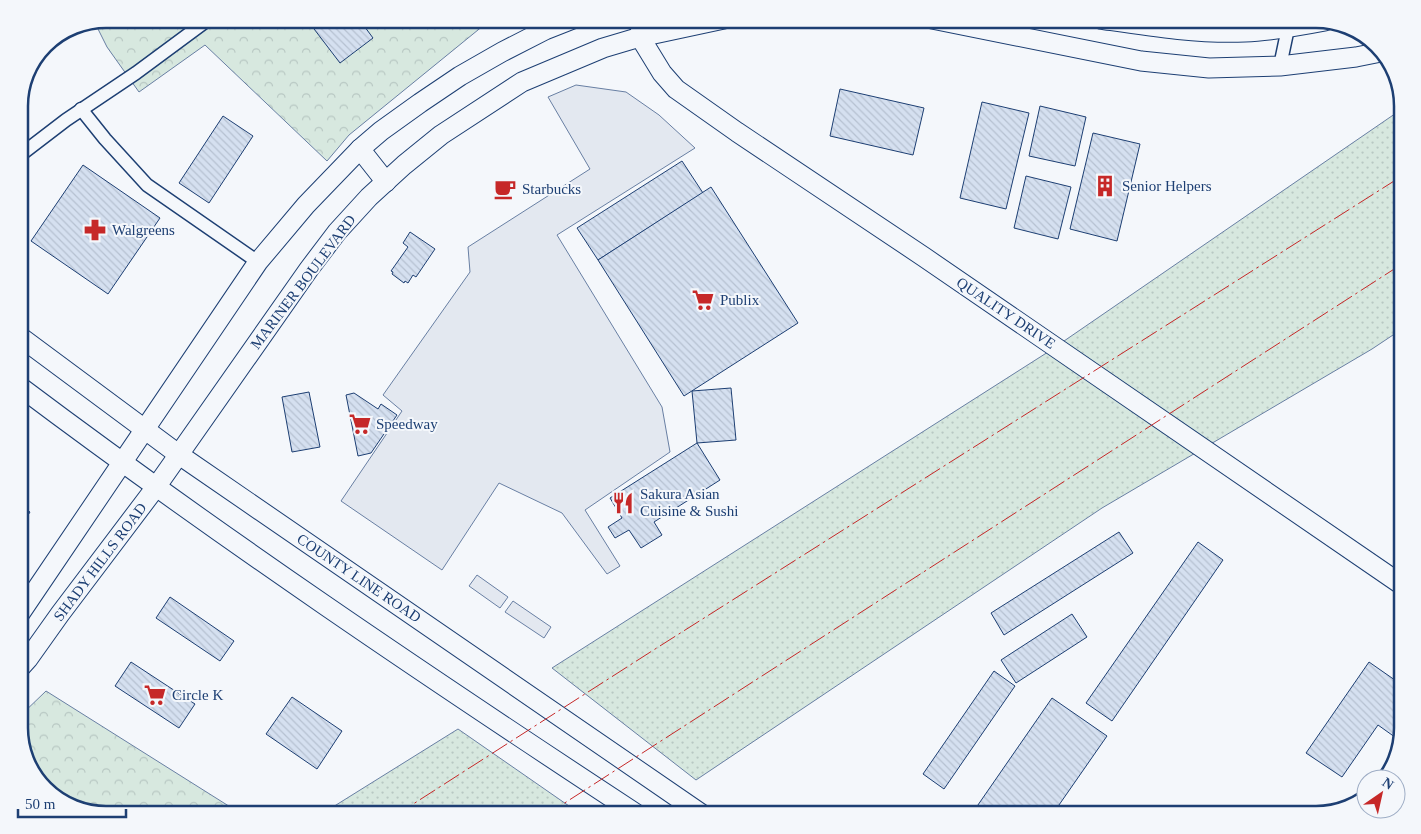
<svg xmlns="http://www.w3.org/2000/svg" width="1421" height="834" viewBox="0 0 1421 834" font-family="Georgia,serif">
  <style>
    .grass { fill: url(#grass-dots); stroke: #687fa3 }
    .forest { fill: url(#forest-crowns); stroke: #687fa3 }
    .parking { fill: #e3e8f0; stroke: #687fa3 }
    .building { fill: url(#building-back-hatch); stroke: #1d3f73 }
    .lines { fill: none; stroke-linecap: round; stroke-linejoin: round }
    .street-casing { stroke: #1d3f73; stroke-width: 15 }
    .secondary-casing { stroke: #1d3f73; stroke-width: 21 }
    .street { stroke: #f4f7fb; stroke-width: 12 }
    .secondary { stroke: #f4f7fb; stroke-width: 19 }
    .power { stroke: #c62828; stroke-width: 1; stroke-dasharray: 18 4 2.5 4; stroke-linecap: butt }
    .labels { text-anchor: middle; stroke-width: 4; stroke-linejoin: round; paint-order: stroke }
    .poi-label { font-size: 15px; fill: #1d3f73; stroke: #f4f7fb; text-anchor: start }
    .street-label { font-size: 15px; fill: #1d3f73; stroke: #f4f7fb }
    .rim { fill: none; stroke: #1d3f73; stroke-width: 2.5 }
  </style>
  <defs>
    <pattern id="grass-dots" width="8" height="8" patternUnits="userSpaceOnUse" patternTransform="scale(1.25)"><rect width="8" height="8" fill="#d7e8df"/><path d="M2 2h.1M6 6h.1" fill="none" stroke="#b8c8c3" stroke-width="1.8" stroke-linecap="round"/></pattern>
    <pattern id="forest-crowns" width="20" height="18" patternUnits="userSpaceOnUse" patternTransform="scale(1.25)"><rect width="20" height="18" fill="#d7e8df"/><path d="M2 6a3 3 0 1 1 6 0M12 15a3 3 0 1 1 6 0" fill="none" stroke="#b8c8c3"/></pattern>
    <pattern id="building-back-hatch" width="6" height="6" patternUnits="userSpaceOnUse" patternTransform="scale(1.25)"><rect width="6" height="6" fill="#d5e0f0"/><path d="M-1 5l2 2M0 0l6 6M5-1l2 2" fill="none" stroke="#b6c1d1"/></pattern>
  </defs>
  <rect width="100%" height="100%" fill="#f4f7fb"/>
  <g class="grass">
    <polygon points="1402,109 1402,329 1372,349 1102,508 696,780 552,668 1048,352"/>
    <polygon points="458,729 582,815 320,815"/>
  </g>
  <g class="forest">
    <polygon points="105,19 494,19 489,21 349,135 327,161 205,45 139,92 107,47 94,21"/>
    <polygon points="46,691 243,815 105,815 62,803 31,772 19,734 19,717"/>
  </g>
  <g class="parking">
    <polygon points="576,85 626,92 659,115 695,148 557,235 662,407 670,452 585,510 620,566 607,574 562,513 499,483 442,570 341,501 402,411 383,395 470,272 468,247 590,169 548,97"/>
    <polygon points="477,575 508,597 500,608 469,586"/>
    <polygon points="513,601 551,627 544,638 505,612"/>
  </g>
  <g class="building">
    <polygon points="319,19 359,19 373,38 340,63 311,25"/>
    <polygon points="840,89 924,108 913,155 830,136"/>
    <polygon points="982,102 1029,113 1006,209 960,198"/>
    <polygon points="1040,106 1086,117 1075,166 1029,156"/>
    <polygon points="223,116 253,136 209,203 179,183"/>
    <polygon points="1093,133 1140,144 1117,241 1070,229"/>
    <polygon points="682,161 703,193 598,260 577,228"/>
    <polygon points="83,165 160,218 108,294 31,241"/>
    <polygon points="1026,176 1071,187 1058,239 1014,228"/>
    <polygon points="711,187 798,323 684,396 598,260"/>
    <polygon points="410,232 435,249 416,277 413,275 408,283 405,281 404,283 392,274 393,272 391,271 408,247 403,243"/>
    <polygon points="731,388 736,440 697,443 692,391"/>
    <polygon points="309,392 320,447 292,452 282,397"/>
    <polygon points="354,393 378,409 381,404 397,415 371,453 358,456 346,395"/>
    <polygon points="697,443 720,480 654,522 662,535 641,548 629,530 615,538 608,527 622,518 610,498"/>
    <polygon points="19,505 30,512 20,528 19,528"/>
    <polygon points="1119,532 1133,553 1004,635 991,613"/>
    <polygon points="1198,542 1223,560 1112,721 1086,703"/>
    <polygon points="170,597 234,641 220,661 156,618"/>
    <polygon points="1072,614 1087,637 1016,683 1001,660"/>
    <polygon points="131,662 195,704 179,728 115,686"/>
    <polygon points="1369,662 1402,685 1402,729 1399,740 1378,725 1342,777 1306,753"/>
    <polygon points="994,671 1015,686 944,789 923,774"/>
    <polygon points="292,697 342,731 317,769 266,734"/>
    <polygon points="1052,698 1107,736 1052,815 971,815"/>
    <polygon points="1184,809 1193,815 1179,815"/>
  </g>
  <g class="lines">
    <g class="street-casing">
      <g id="street">
        <polyline points="634,19 640,37"/>
        <polyline points="1280,66 1288,28 1287,21"/>
        <polyline points="81,109 105,139 147,185 258,262"/>
        <polyline points="19,156 66,120 136,73 209,19"/>
      </g>
    </g>
    <g class="secondary-casing">
      <g id="secondary">
        <polyline points="932,19 1141,61 1209,68 1280,66 1356,57 1381,52"/>
        <path d="M1100,19C1148,26 1197,34 1245,32C1272,31 1299,26 1325,21"/>
        <polyline points="640,37 662,73 676,89 737,132 924,257 1402,585"/>
        <polyline points="360,149 386,182"/>
        <polyline points="19,336 178,454 703,815"/>
        <path d="M19,386C220,537 428,677 638,815"/>
        <polyline points="19,615 258,262 306,205 360,149 381,131 420,103 460,76 502,52 545,30 573,19"/>
        <polyline points="19,669 28,659 60,614 156,487 309,269 337,232 369,197 404,165 441,135 522,82 603,48 640,37 724,19"/>
      </g>
    </g>
    <use href="#street" class="street"/>
    <use href="#secondary" class="secondary"/>
    <g class="power">
      <polyline points="396,815 652,651 1402,176"/>
      <polyline points="546,815 1402,264"/>
    </g>
  </g>
  <defs>
    <g id="building-bare" transform="scale(1.725)"><path d="M-4-6H4V6H1V3H-1V6H-4ZM-2.5-4.3h1.7v1.8h-1.7ZM.8-4.3h1.7v1.8H.8ZM-2.5-1h1.7V.8h-1.7ZM.8-1h1.7V.8H.8Z" fill="#c62828" stroke="#f4f7fb" stroke-width="2.5" paint-order="stroke"/></g>
    <g id="cafe-bare" transform="scale(1.725)"><path d="M-5.5-4.5H6V0H3Q3 3.5 0 3.5H-2.5Q-5.5 3.5-5.5 0ZM3-3.2v2h1.7v-2ZM-6 4.5H4V6H-6Z" fill="#c62828" stroke="#f4f7fb" stroke-width="2.5" paint-order="stroke"/></g>
    <g id="pharmacy-bare" transform="scale(1.725)"><path d="M-2-6h4v4h4v4h-4v4h-4v-4h-4v-4h4Z" fill="#c62828" stroke="#f4f7fb" stroke-width="2.5" paint-order="stroke"/></g>
    <g id="supermarket-bare" transform="scale(1.725)"><path d="M-6-5.5h2.5l.6 2H6L4.5 2H-2.5L-4.4-4H-6ZM-1.5 3.2a1.3 1.3 0 1 0 .1 0ZM3 3.2a1.3 1.3 0 1 0 .1 0Z" fill="#c62828" stroke="#f4f7fb" stroke-width="2.5" paint-order="stroke"/></g>
    <g id="restaurant-bare" transform="scale(1.725)"><path d="M-5-6h1v4h1v-4h1v4h1v-4h1v5L-1.5 .5V6h-2V.5L-5-1ZM5-6V6H3V1.5H1.5Q1.5-4 5-6Z" fill="#c62828" stroke="#f4f7fb" stroke-width="2.5" paint-order="stroke"/></g>
  </defs>
  <g fill-rule="evenodd">
    <use href="#building-bare" x="1105" y="186"/>
    <use href="#cafe-bare" x="505" y="189"/>
    <use href="#pharmacy-bare" x="95" y="230"/>
    <use href="#supermarket-bare" x="703" y="300"/>
    <use href="#supermarket-bare" x="360" y="424"/>
    <use href="#restaurant-bare" x="623" y="503"/>
    <use href="#supermarket-bare" x="155" y="695"/>
  </g>
  <g class="labels">
    <g class="poi-label">
      <text x="1122" y="191">Senior Helpers</text>
      <text x="522" y="194">Starbucks</text>
      <text x="112" y="235">Walgreens</text>
      <text x="720" y="305">Publix</text>
      <text x="376" y="429">Speedway</text>
      <text x="640" y="499">Sakura Asian<tspan x="640" dy="17">Cuisine &amp; Sushi</tspan></text>
      <text x="172" y="700">Circle K</text>
    </g>
    <g class="street-label">
      <text transform="translate(303 282) rotate(-53)" y="5">MARINER BOULEVARD</text>
      <text transform="translate(1006 313) rotate(34)" y="5">QUALITY DRIVE</text>
      <text transform="translate(100 562) rotate(-53)" y="5">SHADY HILLS ROAD</text>
      <text transform="translate(359 578) rotate(34)" y="5">COUNTY LINE ROAD</text>
    </g>
  </g>
  <path d="M0 0H1421V834H0ZM106 28H1316A78 78 0 0 1 1394 106V728A78 78 0 0 1 1316 806H106A78 78 0 0 1 28 728V106A78 78 0 0 1 106 28Z" fill="#f4f7fb" fill-rule="evenodd"/>
  <path class="rim" d="M106 28H1316A78 78 0 0 1 1394 106V728A78 78 0 0 1 1316 806H106A78 78 0 0 1 28 728V106A78 78 0 0 1 106 28Z"/>
  <g transform="translate(1381 794) rotate(34)"><circle r="24" fill="#f4f7fb" stroke="#9eadc5"/>
  <path d="M0-4L9 19L0 12L-9 19Z" fill="#c62828"/>
  <text y="-8" font-size="14" font-weight="bold" text-anchor="middle" fill="#1d3f73">N</text>
  </g>
  <path d="M18 809v8h108v-8" fill="none" stroke="#1d3f73" stroke-width="2.5"/>
  <text x="25" y="809" font-size="15" fill="#1d3f73" stroke="#f4f7fb" stroke-width="4" paint-order="stroke">50 m</text>
</svg>
